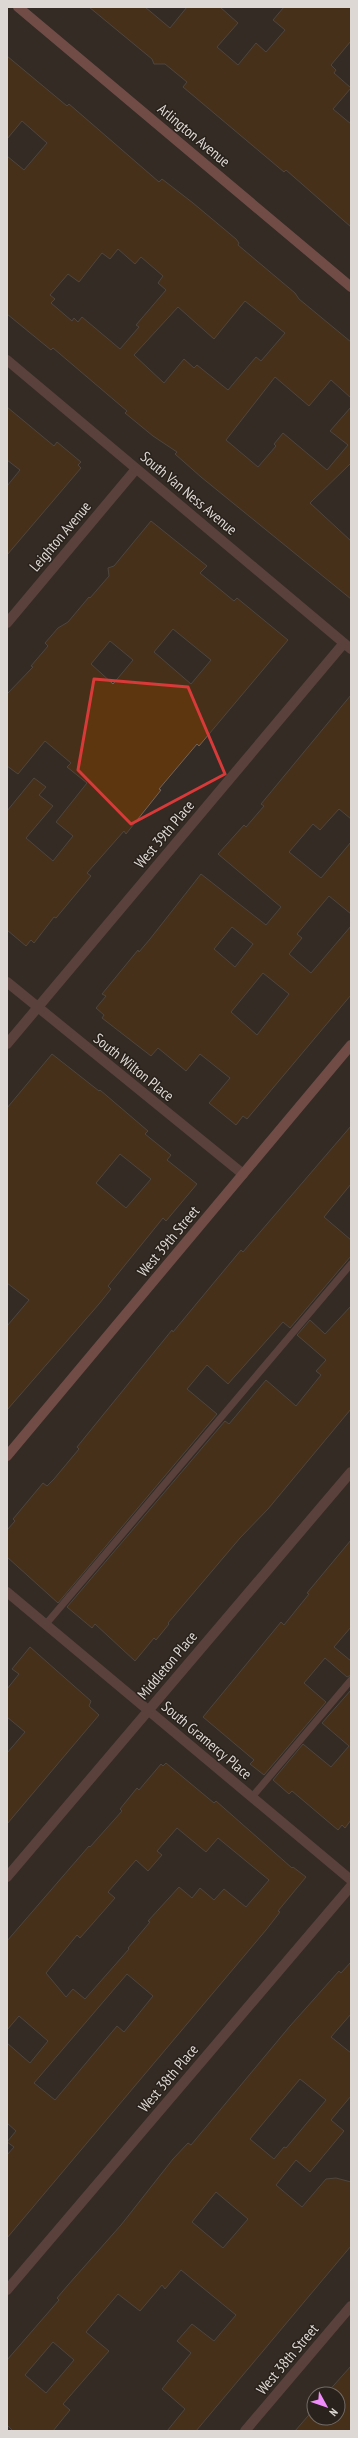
<svg xmlns="http://www.w3.org/2000/svg" width="358" height="2438" font-family="'PT Sans Narrow',sans-serif">
  <style>
    .building { fill: #5d350f; stroke: #6f655e; fill-rule: evenodd }
    .lines { fill: none; stroke-linecap: round; stroke-linejoin: round }
    .lane { stroke: #895b5a; stroke-width: 7 }
    .street { stroke: #895b5a; stroke-width: 10 }
    .secondary { stroke: #bc7372; stroke-width: 10 }
    .marked { fill: none; stroke: #d73a39; stroke-width: 3; stroke-linejoin: round }
    .labels { text-anchor: middle; dominant-baseline: central; stroke-width: 3; stroke-linejoin: round; paint-order: stroke }
    .street-label { font-size: 15px; fill: #ded8d4; stroke: #29211b }
  </style>
  <rect width="100%" height="100%" fill="#332b25"/>
  <path class="building" d="M89 7H145L170 28 187 7H220L238 23 217 47 238 65 256 43 266 52 285 30 273 20 284 7H351V41L331 65 336 70 334 73 351 88 333 109 351 124V227L286 170 284 172 183 87 187 82 165 64H154L152 59Z
    M7 56 67 106 69 104 159 182 162 179 193 203 236 239 239 243 238 245 295 293 299 299 351 342V398L331 380 309 406 275 377 226 440 258 467 276 446 274 444 283 433 327 470 348 445 330 431 351 407V463L310 503 351 541V599L201 477 175 454 177 452 153 436 125 413 127 411 53 348 51 350 7 314V156L24 170 47 143 22 121 7 139ZM118 249 135 264 141 257 163 276 158 283 166 290 136 325 139 327 120 349 82 317 78 322 74 318 72 321 51 303 55 299 50 295 68 274 79 282 102 253 110 259ZM245 301 285 333 261 361 256 357 228 390 197 365 194 368 184 359 164 383 134 355 178 307 214 339Z
    M7 407 54 446 57 442 81 462 78 465 81 468 7 555V486L20 470 7 460Z
    M151 521 207 566 200 573 234 601 237 598 288 640 199 746 197 744 159 789 161 790 126 834 124 831 87 873 91 876 56 918 54 917 34 943 31 940 26 946 7 930V811L34 778 46 787 39 795 53 806 26 838 53 861 73 836 56 822 87 783 67 767 71 763 45 741 18 774 7 766V694L33 667 31 666 48 646 45 643 58 628 68 622 89 597 90 598 109 576 108 568 114 566ZM173 629 211 660 191 684 154 652ZM110 641 133 660 113 684 91 664Z
    M351 695V819L339 809 320 830 313 824 289 852 321 878 351 842V914L329 896 297 934 302 938 289 954 311 973 351 926V995L247 1119 243 1116 236 1125 209 1103 230 1078 200 1054 186 1071 158 1048 151 1056 102 1018 104 1015 96 1008 106 996 102 994 138 950 139 952 150 939 201 874 266 925 281 907 218 854 244 825 246 827 264 806 261 804ZM232 927 253 944 235 967 214 949ZM263 973 289 994 257 1035 231 1012Z
    M52 1054 99 1091 100 1090 148 1131 145 1134 171 1155 167 1160 197 1184 166 1221 163 1218 108 1286 111 1289 99 1304 7 1410V1326L29 1300 7 1283V1108ZM120 1154 151 1179 126 1208 96 1183Z
    M351 1126V1184L324 1217 351 1240V1256L290 1328 283 1322 228 1384 207 1365 187 1389 217 1414 58 1603 7 1557V1530L15 1521 13 1519 43 1483 47 1486 54 1479 79 1449 77 1447 172 1330 173 1332 241 1250 243 1252Z
    M351 1306V1409L268 1509 240 1538 168 1623 169 1624 156 1640 154 1638 135 1661 95 1624 92 1628 67 1607 225 1421 229 1424 266 1380 296 1406 321 1375 316 1371 326 1360 297 1335 310 1320 325 1334Z
    M351 1540V1627L334 1647 351 1661V1675L347 1677 325 1658 304 1683 326 1702 264 1775 250 1764 254 1760 203 1717 281 1622 284 1625 309 1594 307 1593Z
    M30 1647 91 1701 89 1706 99 1715 7 1824V1753L25 1732 7 1717V1689L19 1674 12 1669Z
    M351 1690V1820L345 1828 342 1825 338 1830 292 1791 289 1794 273 1780 303 1744 331 1767 349 1746 322 1723Z
    M166 1763 214 1803 216 1801 292 1868 293 1867 306 1877 278 1911 280 1912 266 1930 7 2238V2155L14 2147 7 2142 16 2131 7 2123V2043L30 2063 48 2041 19 2016 7 2030V1941L89 1846 90 1847 122 1811 120 1809 137 1788 139 1790 161 1764 163 1766ZM177 1828 206 1852 218 1838 269 1880 246 1907 224 1889 214 1900 200 1888 192 1898 179 1887 148 1921 150 1922 128 1948 129 1949 85 1999 73 1989 66 1997 46 1973 77 1935 80 1938 115 1898 108 1892 136 1860 148 1871 162 1855 157 1851ZM127 1974 153 1996 124 2032 117 2026 55 2100 34 2083Z
    M351 1962V2014L331 2037 351 2053V2096L331 2120 344 2131 310 2172 296 2160 276 2185 302 2207 326 2179 336 2178 351 2182V2246L196 2431H167L185 2409 162 2389 191 2353 177 2341 192 2324 214 2341 236 2315 181 2270 165 2289 162 2285 140 2311 118 2294 86 2332 109 2351 63 2404 70 2410 53 2431H13L7 2425V2360L59 2300 57 2298 68 2285 121 2225 173 2159 188 2143 191 2145 290 2026 339 1971 341 1973ZM300 2079 326 2100 286 2148 284 2147 274 2159 250 2139ZM216 2192 248 2219 223 2248 192 2222ZM53 2342 74 2360 46 2393 25 2375Z
    M351 2366V2431H295L314 2409V2418H338V2394H326Z"/>
  <g class="lines">
    <path class="lane" d="M46 1624 351 1264
      M252 1797 351 1680"/>
    <path class="street" d="M7 360 351 649
      M7 623 136 469
      M7 982 243 1174
      M7 1044 344 643
      M7 1592 351 1880
      M7 1877 351 1472
      M7 2290 351 1886
      M245 2431 351 2306"/>
    <path class="secondary" d="M18 7 351 287
      M7 1456 351 1045"/>
  </g>
  <path d="M0 0H358V2438H0ZM94 679 188 687 225 774 131 824 78 770Z" fill="#332b25" fill-opacity=".55" fill-rule="evenodd"/>
  <path class="marked" d="M94 679 188 687 225 774 131 824 78 770Z"/>
  <g class="labels">
    <g class="street-label">
      <text transform="translate(194 135) rotate(40)">Arlington Avenue</text>
      <text transform="translate(189 493) rotate(40)">South Van Ness Avenue</text>
      <text transform="translate(60 536) rotate(-50)">Leighton Avenue</text>
      <text transform="translate(164 834) rotate(-50)">West 39th Place</text>
      <text transform="translate(134 1067) rotate(39)">South Wilton Place</text>
      <text transform="translate(168 1241) rotate(-50)">West 39th Street</text>
      <text transform="translate(167 1665) rotate(-50)">Middleton Place</text>
      <text transform="translate(207 1740) rotate(40)">South Gramercy Place</text>
      <text transform="translate(168 2078) rotate(-50)">West 38th Place</text>
      <text transform="translate(287 2359) rotate(-50)">West 38th Street</text>
    </g>
  </g>
  <rect width="358" height="2438" fill="none" stroke="#ded8d4" stroke-width="16"/>
  <g transform="translate(326 2406) rotate(130)"><circle r="19" fill="#29211b" stroke="#716a65"/>
  <path d="M0-3L7 15L0 10L-7 15Z" fill="#ee8cf9"/>
  <text y="-6" font-size="11" font-weight="bold" text-anchor="middle" fill="#ded8d4">N</text>
  </g>
</svg>
